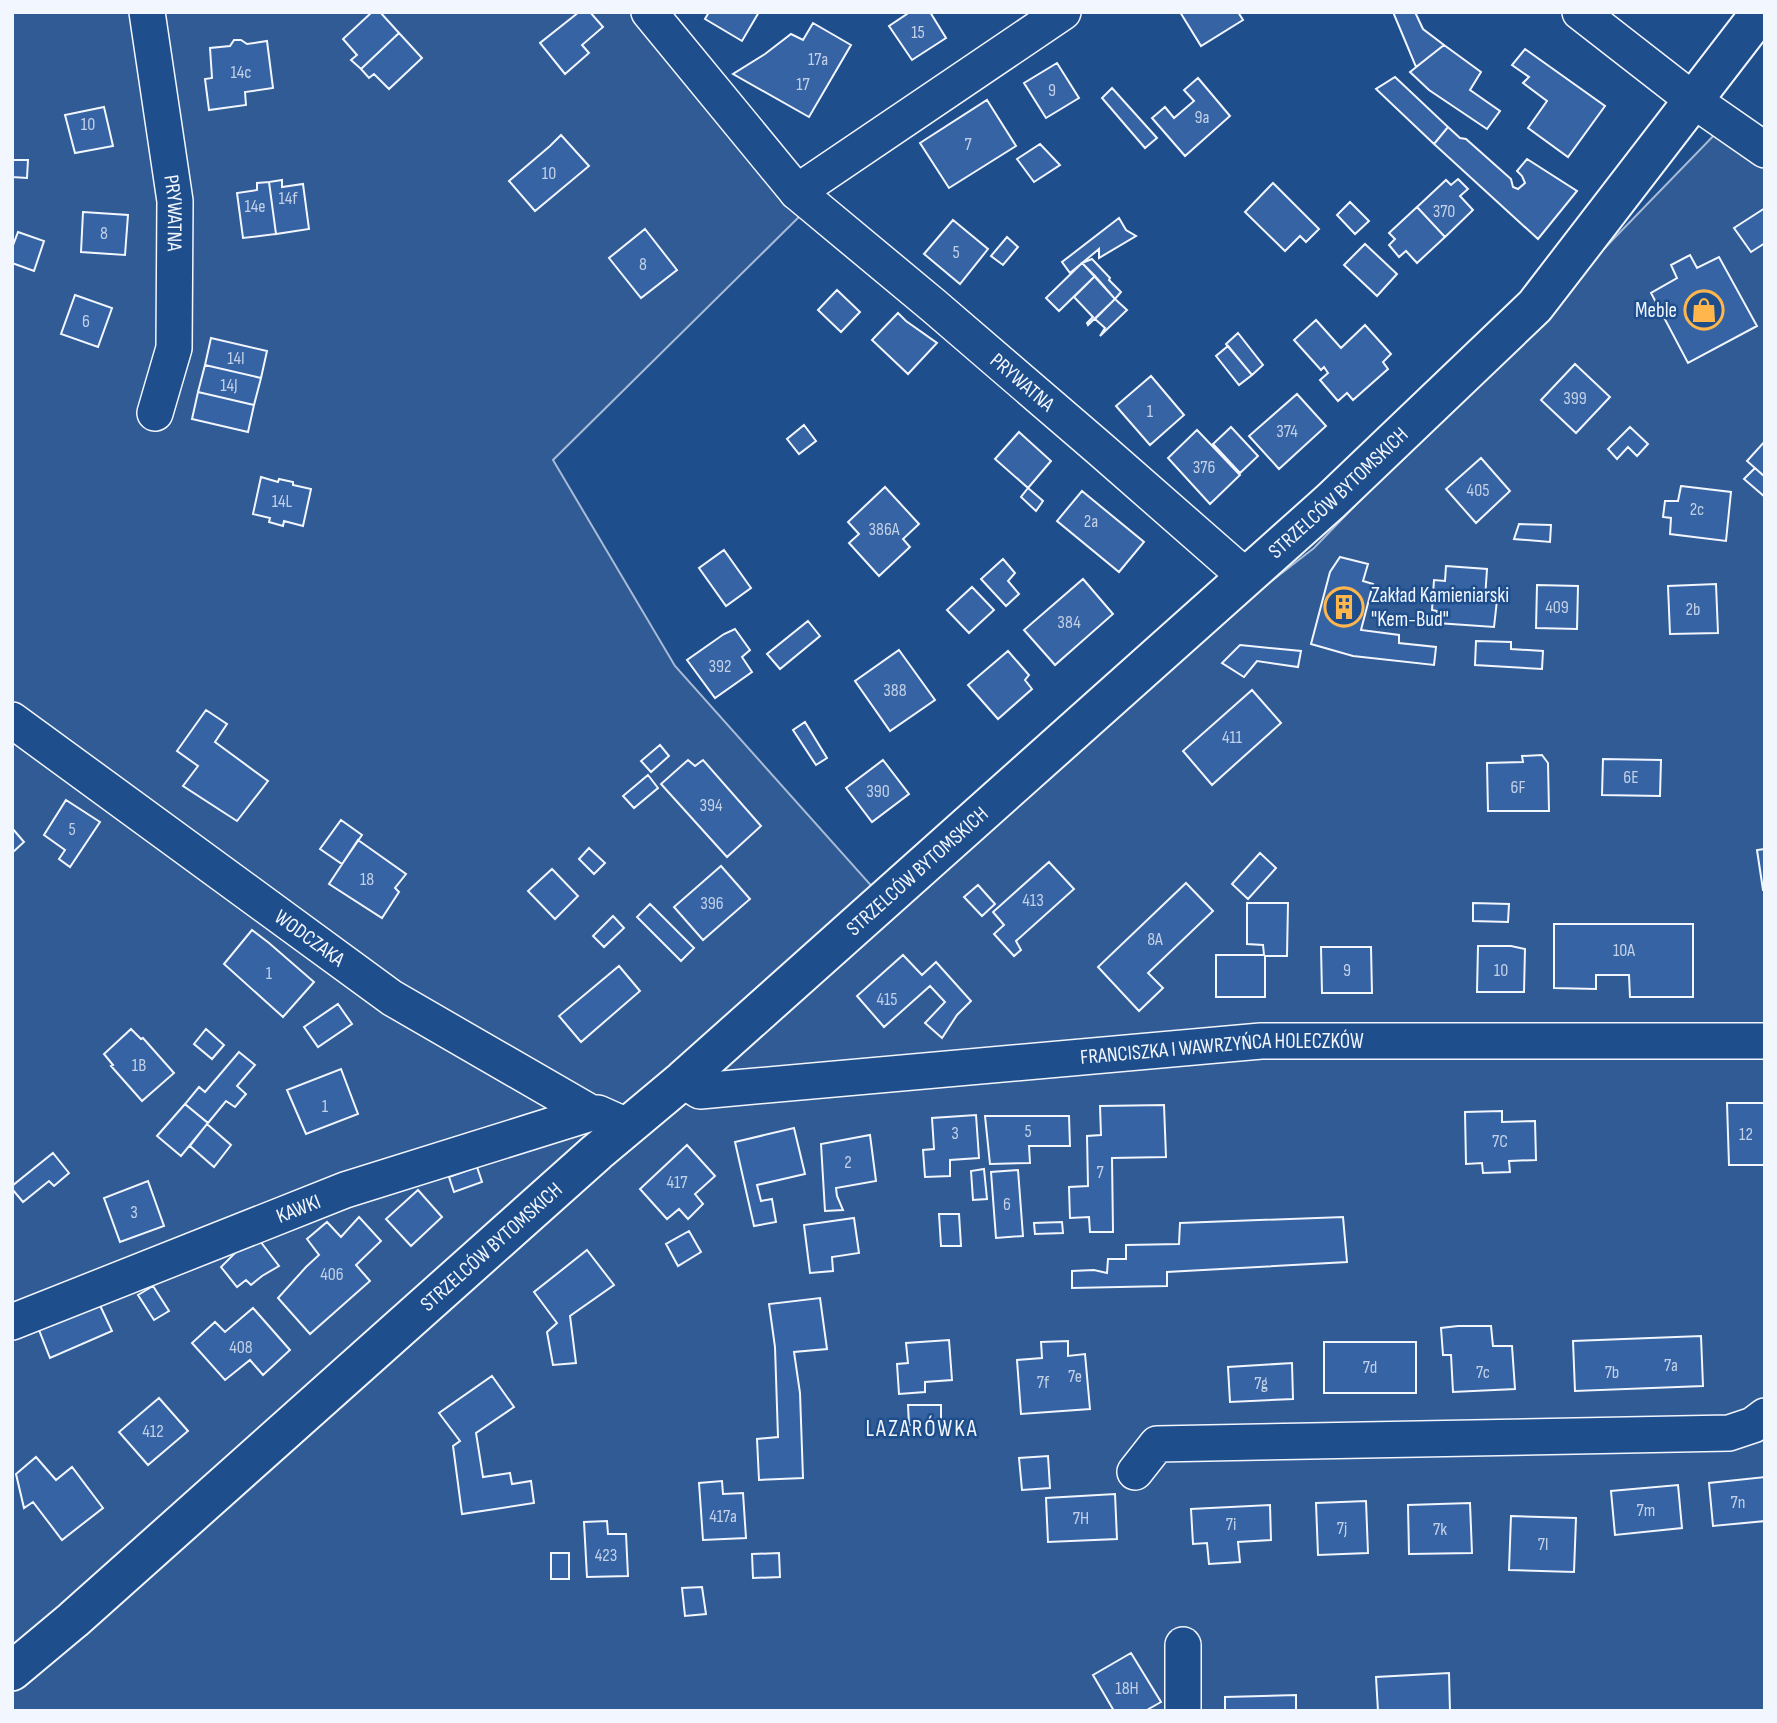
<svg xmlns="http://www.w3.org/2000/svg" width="1777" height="1723" font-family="'Sofia Sans Condensed',sans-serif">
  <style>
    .green { fill: #305b95; stroke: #a8bbd7; stroke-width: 2 }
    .building { fill: #3563a3; stroke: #f2f6ff; stroke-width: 2 }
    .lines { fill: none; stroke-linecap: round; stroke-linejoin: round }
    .minor-casing { stroke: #f2f6ff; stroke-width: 38 }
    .highway-casing { stroke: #f2f6ff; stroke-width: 42 }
    .minor { stroke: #1f4e8c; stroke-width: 35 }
    .highway { stroke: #1f4e8c; stroke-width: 38 }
    .labels { text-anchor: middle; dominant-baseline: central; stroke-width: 5; stroke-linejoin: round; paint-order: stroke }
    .number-label { font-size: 18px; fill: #c3d1e8 }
    .street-label { font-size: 21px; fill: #f2f6ff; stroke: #1f4e8c }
    .poi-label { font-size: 21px; fill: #f2f6ff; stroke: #1f4e8c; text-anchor: end }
    .neighbourhood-label { font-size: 23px; letter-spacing: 2px; fill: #f2f6ff; stroke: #1f4e8c }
  </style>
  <rect width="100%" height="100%" fill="#1f4e8c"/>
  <path class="green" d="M12 12H643L805 211 553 460 675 666 875 890 1314 548 1721 128 1765 155V1711H12Z"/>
  <path class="building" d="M372 12H380L399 33 361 69 351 60 357 55 343 39Z
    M579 12H590L603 27 582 45 589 53 565 74 540 43Z
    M709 12H759L742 41 705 19Z
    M910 12H930L946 38 912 60 889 26Z
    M1180 12H1238L1243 20 1201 46Z
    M1393 12H1415L1423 29 1444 45 1416 67Z
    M813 23 851 45 809 117 733 74 765 54 791 34 803 40Z
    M399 33 422 58 389 89 374 74 369 78 361 69Z
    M234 40H241L247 44 267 41 273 88 245 92 246 105 209 110 205 79 212 78 210 48 230 46Z
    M1444 45 1481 72 1470 90 1500 111 1487 129 1429 90 1410 72Z
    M1525 49 1605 106 1568 157 1528 128 1547 101 1523 83 1529 77 1512 65Z
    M1057 63 1079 98 1046 118 1024 83Z
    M1395 77 1448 127 1434 144 1376 89Z
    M1198 78 1230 116 1185 156 1152 118 1165 107 1174 118 1194 101 1184 90Z
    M1112 88 1157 138 1145 148 1102 98Z
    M987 100 1016 146 949 188 920 143Z
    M104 107 113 146 75 153 65 115Z
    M1448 127 1460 138 1466 139 1511 179 1513 187 1518 189 1525 183 1522 176 1517 171 1527 159 1577 191 1538 239 1434 144Z
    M561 135 589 166 535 211 509 181 550 146Z
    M1040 144 1060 165 1034 182 1017 159Z
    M12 160H28L27 178 12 177Z
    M1458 179 1468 189 1460 196 1473 210 1445 237 1417 207 1446 180 1451 185Z
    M282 180V187L303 184 309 229 276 234 269 182Z
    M269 182 276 234 243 238 237 193 257 190V183Z
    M1273 183 1319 229 1306 242 1300 236 1285 251 1245 212Z
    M1350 202 1369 221 1355 234 1337 215Z
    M1417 207 1445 237 1417 263 1406 251 1399 257 1389 245 1395 239 1389 233Z
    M1765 208V243L1751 252 1734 228Z
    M83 212 128 215 125 255 81 252Z
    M1119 218 1126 230 1136 236 1099 258V249L1070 273 1062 262Z
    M953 220 988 249 960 284 924 254Z
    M645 229 677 270 641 298 609 258Z
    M18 232 44 241 34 271 12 263V248Z
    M1007 237 1018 247 1003 265 991 256Z
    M1365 244 1397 274 1377 296 1344 265Z
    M1690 255 1697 268 1719 257 1757 326 1688 363 1651 293 1677 278 1671 265Z
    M1092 259 1110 278 1109 280 1121 292 1115 299 1082 263Z
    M1082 263 1095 276 1059 311 1046 298Z
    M1095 276 1115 299 1088 325 1087 323 1093 317 1074 297Z
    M837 290 860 312 841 332 818 310Z
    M75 295 112 308 98 347 61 334Z
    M1115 299 1127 310 1100 336 1105 328 1095 319Z
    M898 313 906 321 937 343 908 374 872 340Z
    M1316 320 1341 348 1365 325 1391 354 1383 362 1388 369 1353 400 1347 393 1338 401 1320 380 1328 373 1324 367 1321 370 1294 340Z
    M1238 333 1263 365 1252 375 1226 344Z
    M211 338 267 351 261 378 205 365Z
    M1228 346 1252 375 1239 385 1216 356Z
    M1575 364 1610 397 1576 433 1541 400Z
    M205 365 261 378 254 405 198 392Z
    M1151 376 1184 415 1150 445 1116 406Z
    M198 392 254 405 248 432 192 419Z
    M1297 394 1326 426 1279 469 1249 436Z
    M804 425 816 441 799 454 787 439Z
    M1231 427 1258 456 1240 473 1213 444Z
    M1630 427 1648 444 1637 456 1628 447 1617 459 1608 449Z
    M1197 430 1240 475 1210 504 1168 458Z
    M1019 432 1051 461 1028 488 1043 501 1036 511 1021 497 1028 488 995 459Z
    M1765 441V477L1747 461Z
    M1481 458 1510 491 1476 523 1446 489Z
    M1755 468 1765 477V497L1744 479Z
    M261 477 278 482 279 479 293 482V485L311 489 303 526 284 521 283 526 269 522 270 518 253 514Z
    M1681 486 1731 492 1726 541 1670 534 1671 518 1663 517 1665 501H1678Z
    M885 487 919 524 903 539 910 547 879 576 849 543 859 534 848 522Z
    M1082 491 1144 542 1119 572 1057 521Z
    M1519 524 1551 525 1550 542 1514 539Z
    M724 550 751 588 726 606 699 568Z
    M1340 557 1368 564 1363 581 1373 584 1361 630 1399 635V643L1436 647 1434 665 1353 656 1311 644 1330 572Z
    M1003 559 1015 573 1008 581 1019 594 1006 606 981 579Z
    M1446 566 1487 569 1485 599 1497 600 1494 627 1437 623V611L1432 610 1434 580 1445 581Z
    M1083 579 1113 614 1055 665 1024 630Z
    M1716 584 1718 633 1670 634 1668 586Z
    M1537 585 1578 586 1577 629 1536 628Z
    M972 587 994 610 969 633 947 610Z
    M808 621 820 636 780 669 767 654Z
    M735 629 750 650 742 657 752 672 715 698 687 660 724 634Z
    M1476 641 1511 642V649L1543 651 1542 669 1475 665Z
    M1240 645 1301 651 1298 667 1257 661 1244 677 1222 663Z
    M899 650 935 700 890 731 855 681Z
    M1008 651 1029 675 1025 680 1032 689 998 719 968 685Z
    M1252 690 1281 723 1212 785 1183 751Z
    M206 710 227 724 215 742 268 781 237 821 183 786 198 766 177 751Z
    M805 722 827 758 816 765 793 730Z
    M660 745 669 756 651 772 641 761Z
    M1542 755 1548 763 1549 811H1488L1487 763 1523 762 1522 756Z
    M1603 759 1661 760 1660 796 1602 795Z
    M688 760 695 766 703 760 761 826 727 857 661 784Z
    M883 760 909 794 872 822 846 788Z
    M648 775 658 788 634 808 623 796Z
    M66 800 100 822 70 867 59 859 65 850 44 835Z
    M341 820 362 835 342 864 320 849Z
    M12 828 24 842 12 853Z
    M358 840 406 874 395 888 399 892 382 918 329 884Z
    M589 848 605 863 594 874 579 859Z
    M1765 849V890H1763L1757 850Z
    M1260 853 1276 868 1248 899 1232 884Z
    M1049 862 1074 889 1016 941 1021 950 1014 956 994 934 1004 925 993 912Z
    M721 866 750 899 703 940 674 907Z
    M552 869 578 896 555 919 528 891Z
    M1186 883 1213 911 1148 973 1163 988 1139 1011 1098 967Z
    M978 885 995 904 982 916 964 897Z
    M1247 903H1288L1287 956H1265V997H1216V955H1264L1263 945 1247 944Z
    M1473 903 1509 904 1508 922 1473 921Z
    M650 904 694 948 681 961 637 917Z
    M613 916 624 928 604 947 593 936Z
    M1554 924H1693V997H1630L1629 975H1596V989L1554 988Z
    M252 930 269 943 314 982 283 1017 224 964Z
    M1478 946H1511L1525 949 1524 992H1477Z
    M1321 947H1371L1372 993H1322Z
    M903 955 922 975 936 962 971 1001 957 1015 942 1038 925 1023 945 1002 930 986 884 1027 857 996Z
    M619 966 640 991 581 1042 559 1016Z
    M338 1004 352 1024 318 1047 304 1027Z
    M131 1029 141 1039 143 1038 174 1073 142 1101 111 1066 113 1065 104 1054Z
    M206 1029 224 1045 212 1059 194 1044Z
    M239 1052 255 1065 237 1086 246 1094 235 1107 226 1101 208 1123 185 1104 199 1087 205 1092Z
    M341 1069 358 1114 306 1134 287 1090Z
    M1727 1103H1765V1165H1729Z
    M185 1104 208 1123 181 1156 157 1136Z
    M1164 1105 1166 1157 1112 1158 1113 1232H1090L1089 1217 1070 1218 1069 1187 1088 1186 1087 1136 1101 1135 1100 1106Z
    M1502 1111V1122L1535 1121 1536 1160 1509 1161 1510 1172 1483 1173 1482 1163 1466 1164 1465 1112Z
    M976 1115 979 1158 950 1160V1176L925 1177 923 1150 934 1149 932 1118Z
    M985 1116H1069L1070 1146H1029L1030 1163 990 1164Z
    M207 1124 231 1145 214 1167 190 1146Z
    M794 1128 805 1174 757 1185 761 1201 772 1199 776 1222 754 1226 735 1142Z
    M870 1135 876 1181 836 1188 837 1196 843 1210 825 1211 821 1144Z
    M687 1145 715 1176 695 1194 703 1204 688 1219 679 1209 667 1219 640 1189Z
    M53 1153 69 1173 54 1186 49 1181 23 1202 12 1189V1186Z
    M477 1167 482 1182 454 1192 449 1177Z
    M984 1169 987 1199 973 1200 971 1171Z
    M1018 1170 1023 1236 996 1238 991 1172Z
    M148 1181 164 1226 120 1242 104 1198Z
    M418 1190 442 1217 411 1246 386 1219Z
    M939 1214H959L961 1246H941Z
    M359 1217 381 1241 356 1265 370 1281 310 1334 278 1298 306 1267 319 1255 307 1239 327 1222 341 1237Z
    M1343 1217 1347 1262 1167 1272V1286L1072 1288V1271L1094 1270 1107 1273 1108 1259H1126V1245L1179 1244 1180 1223Z
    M854 1218 859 1253 832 1257 833 1271 810 1273 804 1225Z
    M1062 1222 1063 1233 1035 1234 1034 1223Z
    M689 1231 701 1252 678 1266 666 1244Z
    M260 1241 279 1266 262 1276 251 1285 246 1280 237 1287 221 1267 240 1248Z
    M587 1250 614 1285 570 1316 576 1363 553 1365 547 1332 557 1323 534 1292Z
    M153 1286 169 1311 154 1320 138 1295Z
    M820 1298 827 1349 794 1352 800 1393 803 1478 759 1480 757 1439 778 1437 775 1347 769 1304Z
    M97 1299 112 1331 50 1358 39 1330 72 1317 69 1311Z
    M253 1308 290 1350 263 1375 250 1360 225 1380 192 1343 215 1322 225 1332Z
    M1458 1326H1491L1493 1346H1512L1515 1389 1453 1392 1451 1355H1443L1441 1328Z
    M1701 1336 1703 1386 1575 1391 1573 1341Z
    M949 1340 952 1380 925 1382V1392L899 1394 897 1364 908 1363 906 1343Z
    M1068 1341V1356L1085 1354 1090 1409 1021 1414 1017 1360 1042 1358 1041 1342Z
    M1324 1342H1416V1393H1324Z
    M1292 1363 1293 1399 1230 1402 1228 1367Z
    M492 1376 514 1407 476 1433 483 1477 510 1473 512 1484 531 1481 534 1503 462 1514 453 1446 460 1441 439 1413Z
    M159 1398 188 1431 148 1465 119 1432Z
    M908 1405H941V1424L909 1425Z
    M1048 1456 1050 1488 1022 1490 1019 1458Z
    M36 1457 56 1480 72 1467 103 1508 62 1540 33 1502 24 1508 16 1474Z
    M1765 1477V1521L1713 1526 1709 1483Z
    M722 1481 723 1494 743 1493 746 1538 703 1540 699 1483Z
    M1678 1485 1682 1528 1615 1535 1611 1491Z
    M1115 1494 1117 1539 1048 1542 1046 1498Z
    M1366 1501 1368 1553 1318 1555 1316 1503Z
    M1470 1503 1472 1553 1409 1554 1408 1505Z
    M1270 1505 1271 1540 1238 1542 1240 1562 1209 1564 1207 1543 1193 1544 1191 1509Z
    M1511 1516 1576 1518 1574 1572 1509 1570Z
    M607 1521 608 1534H626L628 1576 587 1577 584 1522Z
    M551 1553H569V1579H551Z
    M779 1553 780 1577 753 1578 752 1554Z
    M702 1587 706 1614 685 1616 682 1588Z
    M1131 1653 1161 1702 1145 1711H1114L1093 1675Z
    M1449 1673 1450 1711H1378L1376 1677Z
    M1296 1695V1711H1225V1697Z"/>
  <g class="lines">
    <g class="minor-casing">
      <g id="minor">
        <path id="s1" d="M147 12 175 201 174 348 155 413"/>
        <path id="s2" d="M649 12 797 192 934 306 1099 448 1245 576"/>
        <path d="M1580 12 1693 100 1765 150"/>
        <path d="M797 192 1063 12"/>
        <path id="s3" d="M12 720 392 998 591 1113H598L627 1126"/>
        <path id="s4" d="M683 1080 700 1091 1261 1041H1765"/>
        <path id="s5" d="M12 1322 345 1190 591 1113"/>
        <path d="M1135 1472 1157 1444 1729 1433 1753 1425 1765 1416"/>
        <path d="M1183 1645V1711"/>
      </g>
    </g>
    <g class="highway-casing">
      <g id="highway">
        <path id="s6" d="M12 1671 73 1620 597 1152 683 1080 1331 501 1535 306 1761 12"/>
      </g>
    </g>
    <use href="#minor" class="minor"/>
    <use href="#highway" class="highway"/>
  </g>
  <defs>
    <g id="shop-ring" transform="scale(2.0125)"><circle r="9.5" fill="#1f4e8c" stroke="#ffb74d" stroke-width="1.5"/><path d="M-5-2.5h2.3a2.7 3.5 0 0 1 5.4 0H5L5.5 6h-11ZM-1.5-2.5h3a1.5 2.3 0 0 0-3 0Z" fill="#ffb74d"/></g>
    <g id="building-ring" transform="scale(2.0125)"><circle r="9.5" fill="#1f4e8c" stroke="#ffb74d" stroke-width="1.5"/><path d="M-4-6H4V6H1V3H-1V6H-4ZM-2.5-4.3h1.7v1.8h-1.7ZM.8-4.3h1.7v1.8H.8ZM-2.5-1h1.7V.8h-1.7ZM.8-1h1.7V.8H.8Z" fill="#ffb74d"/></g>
  </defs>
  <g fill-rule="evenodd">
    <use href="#shop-ring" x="1704" y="310"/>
    <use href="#building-ring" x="1344" y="607"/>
  </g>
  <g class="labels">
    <g class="number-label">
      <text x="918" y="32">15</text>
      <text x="818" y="59">17a</text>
      <text x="241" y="72">14c</text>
      <text x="803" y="84">17</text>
      <text x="1052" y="90">9</text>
      <text x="1202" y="117">9a</text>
      <text x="88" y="124">10</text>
      <text x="968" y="144">7</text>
      <text x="549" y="173">10</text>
      <text x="288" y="198">14f</text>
      <text x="255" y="206">14e</text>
      <text x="1444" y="211">370</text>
      <text x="104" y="233">8</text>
      <text x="956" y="252">5</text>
      <text x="643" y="264">8</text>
      <text x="86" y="321">6</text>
      <text x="236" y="358">14I</text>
      <text x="229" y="385">14J</text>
      <text x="1575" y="398">399</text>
      <text x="1150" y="411">1</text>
      <text x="1287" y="431">374</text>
      <text x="1204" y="467">376</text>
      <text x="1478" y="490">405</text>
      <text x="282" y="501">14L</text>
      <text x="1697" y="509">2c</text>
      <text x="1091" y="521">2a</text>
      <text x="884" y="529">386A</text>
      <text x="1557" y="607">409</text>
      <text x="1693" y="609">2b</text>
      <text x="1069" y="622">384</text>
      <text x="720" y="666">392</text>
      <text x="895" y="690">388</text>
      <text x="1232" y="737">411</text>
      <text x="1631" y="777">6E</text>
      <text x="1518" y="787">6F</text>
      <text x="878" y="791">390</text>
      <text x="711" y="805">394</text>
      <text x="72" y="829">5</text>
      <text x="367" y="879">18</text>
      <text x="1033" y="900">413</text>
      <text x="712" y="903">396</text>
      <text x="1155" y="939">8A</text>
      <text x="1624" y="950">10A</text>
      <text x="1347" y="970">9</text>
      <text x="1501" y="970">10</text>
      <text x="269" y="973">1</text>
      <text x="887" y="999">415</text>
      <text x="139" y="1065">1B</text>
      <text x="325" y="1106">1</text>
      <text x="1028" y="1131">5</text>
      <text x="955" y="1133">3</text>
      <text x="1746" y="1134">12</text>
      <text x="1500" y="1141">7C</text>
      <text x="848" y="1162">2</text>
      <text x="1100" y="1172">7</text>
      <text x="677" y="1182">417</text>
      <text x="1007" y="1204">6</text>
      <text x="134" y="1212">3</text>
      <text x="332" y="1274">406</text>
      <text x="241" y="1347">408</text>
      <text x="1671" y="1365">7a</text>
      <text x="1370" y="1367">7d</text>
      <text x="1483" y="1372">7c</text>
      <text x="1612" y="1372">7b</text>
      <text x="1075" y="1376">7e</text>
      <text x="1043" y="1382">7f</text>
      <text x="1261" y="1383">7g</text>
      <text x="153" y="1431">412</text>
      <text x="1738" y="1502">7n</text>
      <text x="1646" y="1510">7m</text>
      <text x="723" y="1516">417a</text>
      <text x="1081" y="1518">7H</text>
      <text x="1231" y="1524">7i</text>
      <text x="1342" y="1528">7j</text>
      <text x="1440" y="1529">7k</text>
      <text x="1543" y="1544">7l</text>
      <text x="606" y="1555">423</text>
      <text x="1127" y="1688">18H</text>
    </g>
    <g class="street-label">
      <text stroke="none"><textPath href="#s1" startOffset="203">PRYWATNA</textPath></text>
      <text stroke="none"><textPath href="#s2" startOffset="528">PRYWATNA</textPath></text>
      <text stroke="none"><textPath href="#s6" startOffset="1774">STRZELCÓW BYTOMSKICH</textPath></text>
      <text stroke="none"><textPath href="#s6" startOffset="1208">STRZELCÓW BYTOMSKICH</textPath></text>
      <text stroke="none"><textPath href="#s3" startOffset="369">WODCZAKA</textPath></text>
      <text stroke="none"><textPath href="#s4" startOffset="544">FRANCISZKA I WAWRZYŃCA HOLECZKÓW</textPath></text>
      <text stroke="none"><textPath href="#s5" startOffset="308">KAWKI</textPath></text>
      <text stroke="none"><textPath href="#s6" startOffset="640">STRZELCÓW BYTOMSKICH</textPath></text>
    </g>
    <g class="poi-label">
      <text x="1677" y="310">Meble</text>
      <text x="1371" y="595" text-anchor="start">Zakład Kamieniarski<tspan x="1371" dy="24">"Kem-Bud"</tspan></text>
    </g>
    <g class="neighbourhood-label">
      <text x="922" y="1429">LAZARÓWKA</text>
    </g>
  </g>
  <rect width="1777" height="1723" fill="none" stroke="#f2f6ff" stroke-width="28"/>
</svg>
